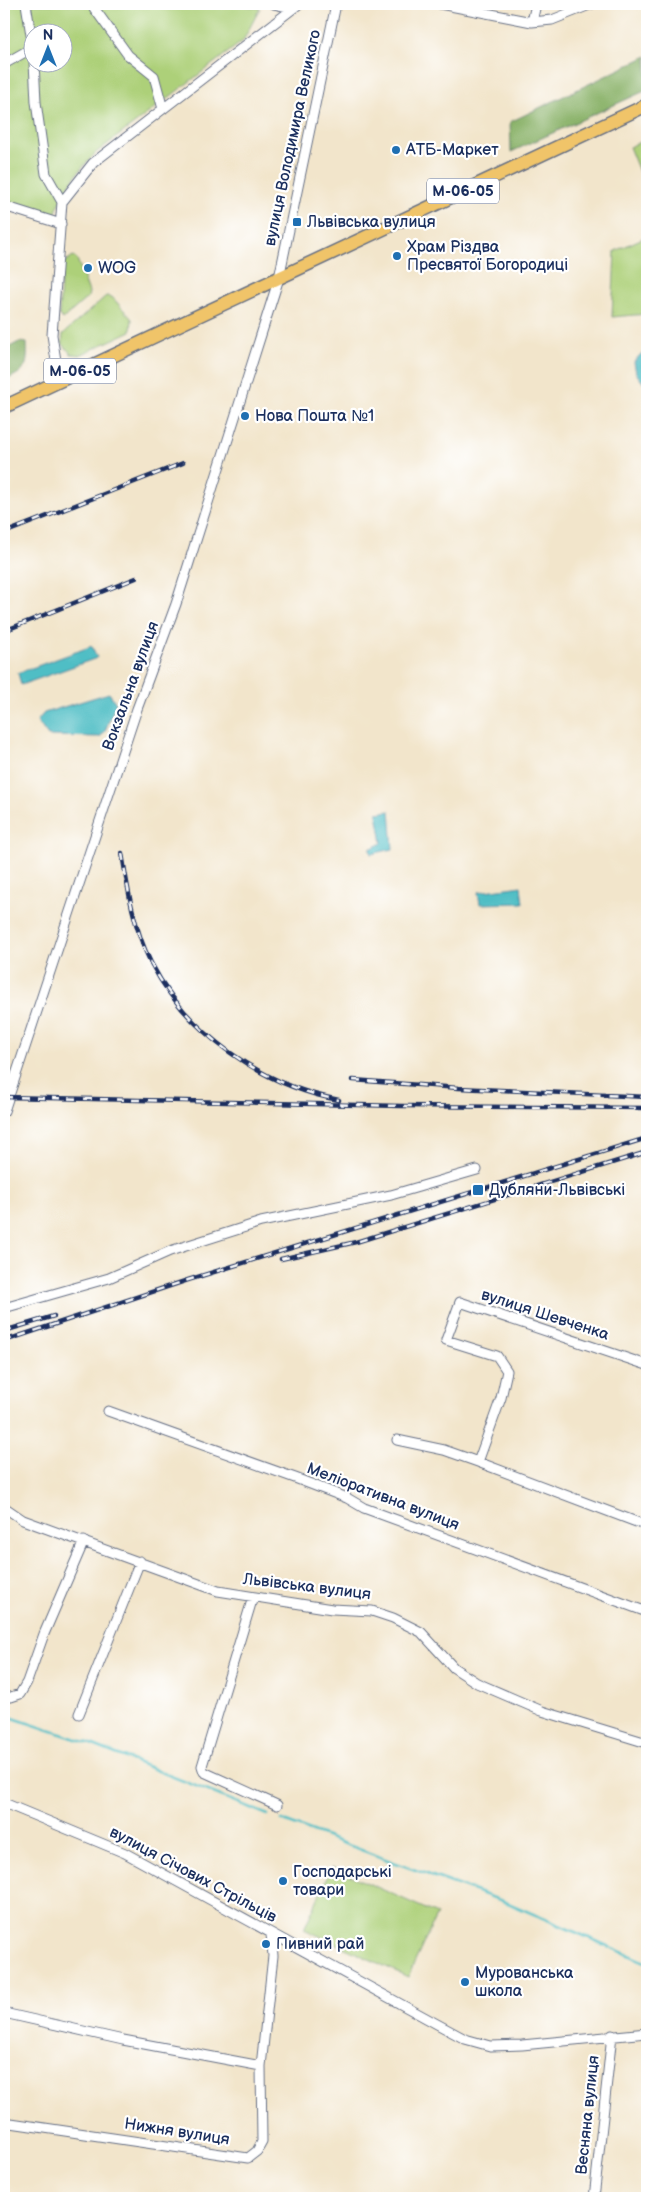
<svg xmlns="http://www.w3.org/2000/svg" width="651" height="2202" font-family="'Balsamiq Sans',sans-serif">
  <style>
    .green { fill: #add079; stroke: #64806c; fill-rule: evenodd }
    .forest { fill: #8ab269; stroke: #527064 }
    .water { fill: #50bec5; stroke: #367692 }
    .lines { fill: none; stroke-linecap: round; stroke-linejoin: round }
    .stream { stroke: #50bec5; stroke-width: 2.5 }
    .minor-casing { stroke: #666f84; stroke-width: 11 }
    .highway-casing { stroke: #666f84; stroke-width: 15 }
    .minor { stroke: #fff; stroke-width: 9 }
    .highway { stroke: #f0c469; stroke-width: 12 }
    .rail-casing { stroke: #1b2f5e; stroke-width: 4.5 }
    .rail { stroke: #fff; stroke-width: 2.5; stroke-dasharray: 8; stroke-linecap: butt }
    .poi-dot { fill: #1f6fb2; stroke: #fff; stroke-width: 2 }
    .labels { text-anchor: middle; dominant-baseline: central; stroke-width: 4.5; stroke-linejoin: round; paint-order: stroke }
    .shield { fill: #fff; stroke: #5f6d8e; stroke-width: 1 }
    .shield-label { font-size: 15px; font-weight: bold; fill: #1b2f5e }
    .street-label { font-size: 16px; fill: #1b2f5e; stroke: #fff }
    .poi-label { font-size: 16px; fill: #1b2f5e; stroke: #fff; text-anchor: start }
  </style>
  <rect width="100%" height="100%" fill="#fff"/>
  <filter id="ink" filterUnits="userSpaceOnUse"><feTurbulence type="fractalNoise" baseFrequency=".02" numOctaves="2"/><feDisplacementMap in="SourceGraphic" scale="10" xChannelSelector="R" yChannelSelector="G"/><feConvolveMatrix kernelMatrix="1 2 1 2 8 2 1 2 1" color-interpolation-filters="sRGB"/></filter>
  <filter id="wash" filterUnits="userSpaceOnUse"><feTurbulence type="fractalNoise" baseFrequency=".0096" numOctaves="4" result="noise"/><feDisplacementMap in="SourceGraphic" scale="20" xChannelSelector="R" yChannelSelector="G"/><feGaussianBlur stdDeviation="1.12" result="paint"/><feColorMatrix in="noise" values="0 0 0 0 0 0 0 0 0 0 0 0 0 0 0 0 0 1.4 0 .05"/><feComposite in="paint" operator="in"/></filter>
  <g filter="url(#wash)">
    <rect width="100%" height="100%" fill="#f2e5cb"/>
    <path class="green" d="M4 4H236L260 8 243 41 97 152C78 170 65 188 55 214L4 203ZM32 32H62V62H32Z
      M647 139V191L629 147Z
      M647 236V314L612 317 615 251Z
      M73 256 77 259 89 292 88 297 63 319 59 315 62 264Z
      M106 296 112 297 132 319 131 331 80 355 71 354 62 343 63 334Z
      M332 1867 437 1914 408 1977 304 1929Z"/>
    <path class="forest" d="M647 56V90L511 152 510 122Z
      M19 342 27 343C28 368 27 370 4 381V350Z"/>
    <path class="water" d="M647 351V388L636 373 634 362 641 354Z
      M92 646 97 658 21 685 18 673Z
      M109 693 116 703 105 731 100 737 48 736 37 721 44 713Z
      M390 811 393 849 371 854 370 849 382 843 377 813Z
      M521 886 523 903 480 904 478 892Z"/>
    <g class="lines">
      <path class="stream" d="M4 1715 91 1744 268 1815
        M281 1820 396 1863 508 1903 647 1963"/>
    </g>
  </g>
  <g filter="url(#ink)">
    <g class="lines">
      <g class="minor-casing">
        <path id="minor" d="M26 4 32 41
          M274 4 293 8
          M440 4 532 22 552 20 592 4
          M94 8 128 55 154 76 163 109
          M532 22 536 4
          M34 62 36 102 46 174 62 202
          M4 64 32 48
          M4 206 61 224
          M59 380 52 335 62 202 93 163 299 4
          M4 1111 137 709 176 604 279 278 336 4
          M4 1308 109 1278 170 1251 261 1222 391 1195 477 1170
          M108 1411 295 1478 347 1498 364 1508 647 1612
          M397 1440 444 1450 478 1462 647 1526
          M478 1462 501 1398 507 1371 497 1356 446 1340 460 1302 647 1365
          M4 1507 23 1520 218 1591 332 1609 372 1611 393 1618 421 1632 454 1668 477 1683 542 1711 647 1743
          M253 1597 202 1766 204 1772 277 1805
          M11 1697 20 1694 27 1682 44 1634 84 1541
          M79 1714 140 1561
          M4 1803 125 1853 437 2024 465 2039 490 2046 522 2045 647 2033
          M4 2013 123 2040 261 2066 273 1956 271 1934
          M4 2122 248 2158 257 2151 262 2142 261 2066
          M594 2198 612 2035"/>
      </g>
      <g class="highway-casing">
        <path id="highway" d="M4 407 647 105"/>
      </g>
      <use href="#minor" class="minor"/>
      <use href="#highway" class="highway"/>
      <g class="rail-casing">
        <path id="rail" d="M4 533 183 463
          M4 631 136 578
          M122 853C128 891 134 929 151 963 187 1033 263 1086 339 1100
          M353 1080 459 1088 647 1097
          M4 1097 402 1106 647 1108
          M281 1259 356 1242 647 1152
          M4 1331 54 1316
          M4 1341 188 1280 647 1138"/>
      </g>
      <use href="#rail" class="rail"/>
    </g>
  </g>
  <g class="poi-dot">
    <circle cx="396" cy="150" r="5"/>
    <rect x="292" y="217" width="10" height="10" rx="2.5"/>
    <circle cx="397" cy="256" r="5"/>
    <circle cx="88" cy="268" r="5"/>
    <circle cx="245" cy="416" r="5"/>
    <rect x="472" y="1184" width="12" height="12" rx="2.5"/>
    <circle cx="283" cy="1881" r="5"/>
    <circle cx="266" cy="1944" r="5"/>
    <circle cx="465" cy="1982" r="5"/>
  </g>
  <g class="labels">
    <g class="shield">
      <rect x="427" y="178.5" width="72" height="25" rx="4"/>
      <rect x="44" y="358.5" width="72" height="25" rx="4"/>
    </g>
    <g class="shield-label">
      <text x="463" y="191">М-06-05</text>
      <text x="80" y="371">М-06-05</text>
    </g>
    <g class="street-label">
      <text transform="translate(293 138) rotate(-78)">вулиця Володимира Великого</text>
      <text transform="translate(131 686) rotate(-70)">Вокзальна вулиця</text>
      <text transform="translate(545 1315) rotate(18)">вулиця Шевченка</text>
      <text transform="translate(383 1497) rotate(21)">Меліоративна вулиця</text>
      <text transform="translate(307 1587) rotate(7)">Львівська вулиця</text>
      <text transform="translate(193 1875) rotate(28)">вулиця Січових Стрільців</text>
      <text transform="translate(588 2115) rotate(-84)">Весняна вулиця</text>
      <text transform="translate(177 2132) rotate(9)">Нижня вулиця</text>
    </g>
    <g class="poi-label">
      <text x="406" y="150">АТБ-Маркет</text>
      <text x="307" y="222">Львівська вулиця</text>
      <text x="407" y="247">Храм Різдва<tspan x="407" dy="18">Пресвятої Богородиці</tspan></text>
      <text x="98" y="268">WOG</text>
      <text x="255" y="416">Нова Пошта №1</text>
      <text x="489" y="1190">Дубляни-Львівські</text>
      <text x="293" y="1872">Господарські<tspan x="293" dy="18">товари</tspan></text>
      <text x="276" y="1944">Пивний рай</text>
      <text x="475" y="1973">Мурованська<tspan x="475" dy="18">школа</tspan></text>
    </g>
  </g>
  <rect width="651" height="2202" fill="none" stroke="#fff" stroke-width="20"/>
  <g transform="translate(48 48)"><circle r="24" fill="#ffffff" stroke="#a4acbf"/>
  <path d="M0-4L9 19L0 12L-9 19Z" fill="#1f6fb2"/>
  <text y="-8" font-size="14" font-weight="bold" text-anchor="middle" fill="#1b2f5e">N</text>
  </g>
</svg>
